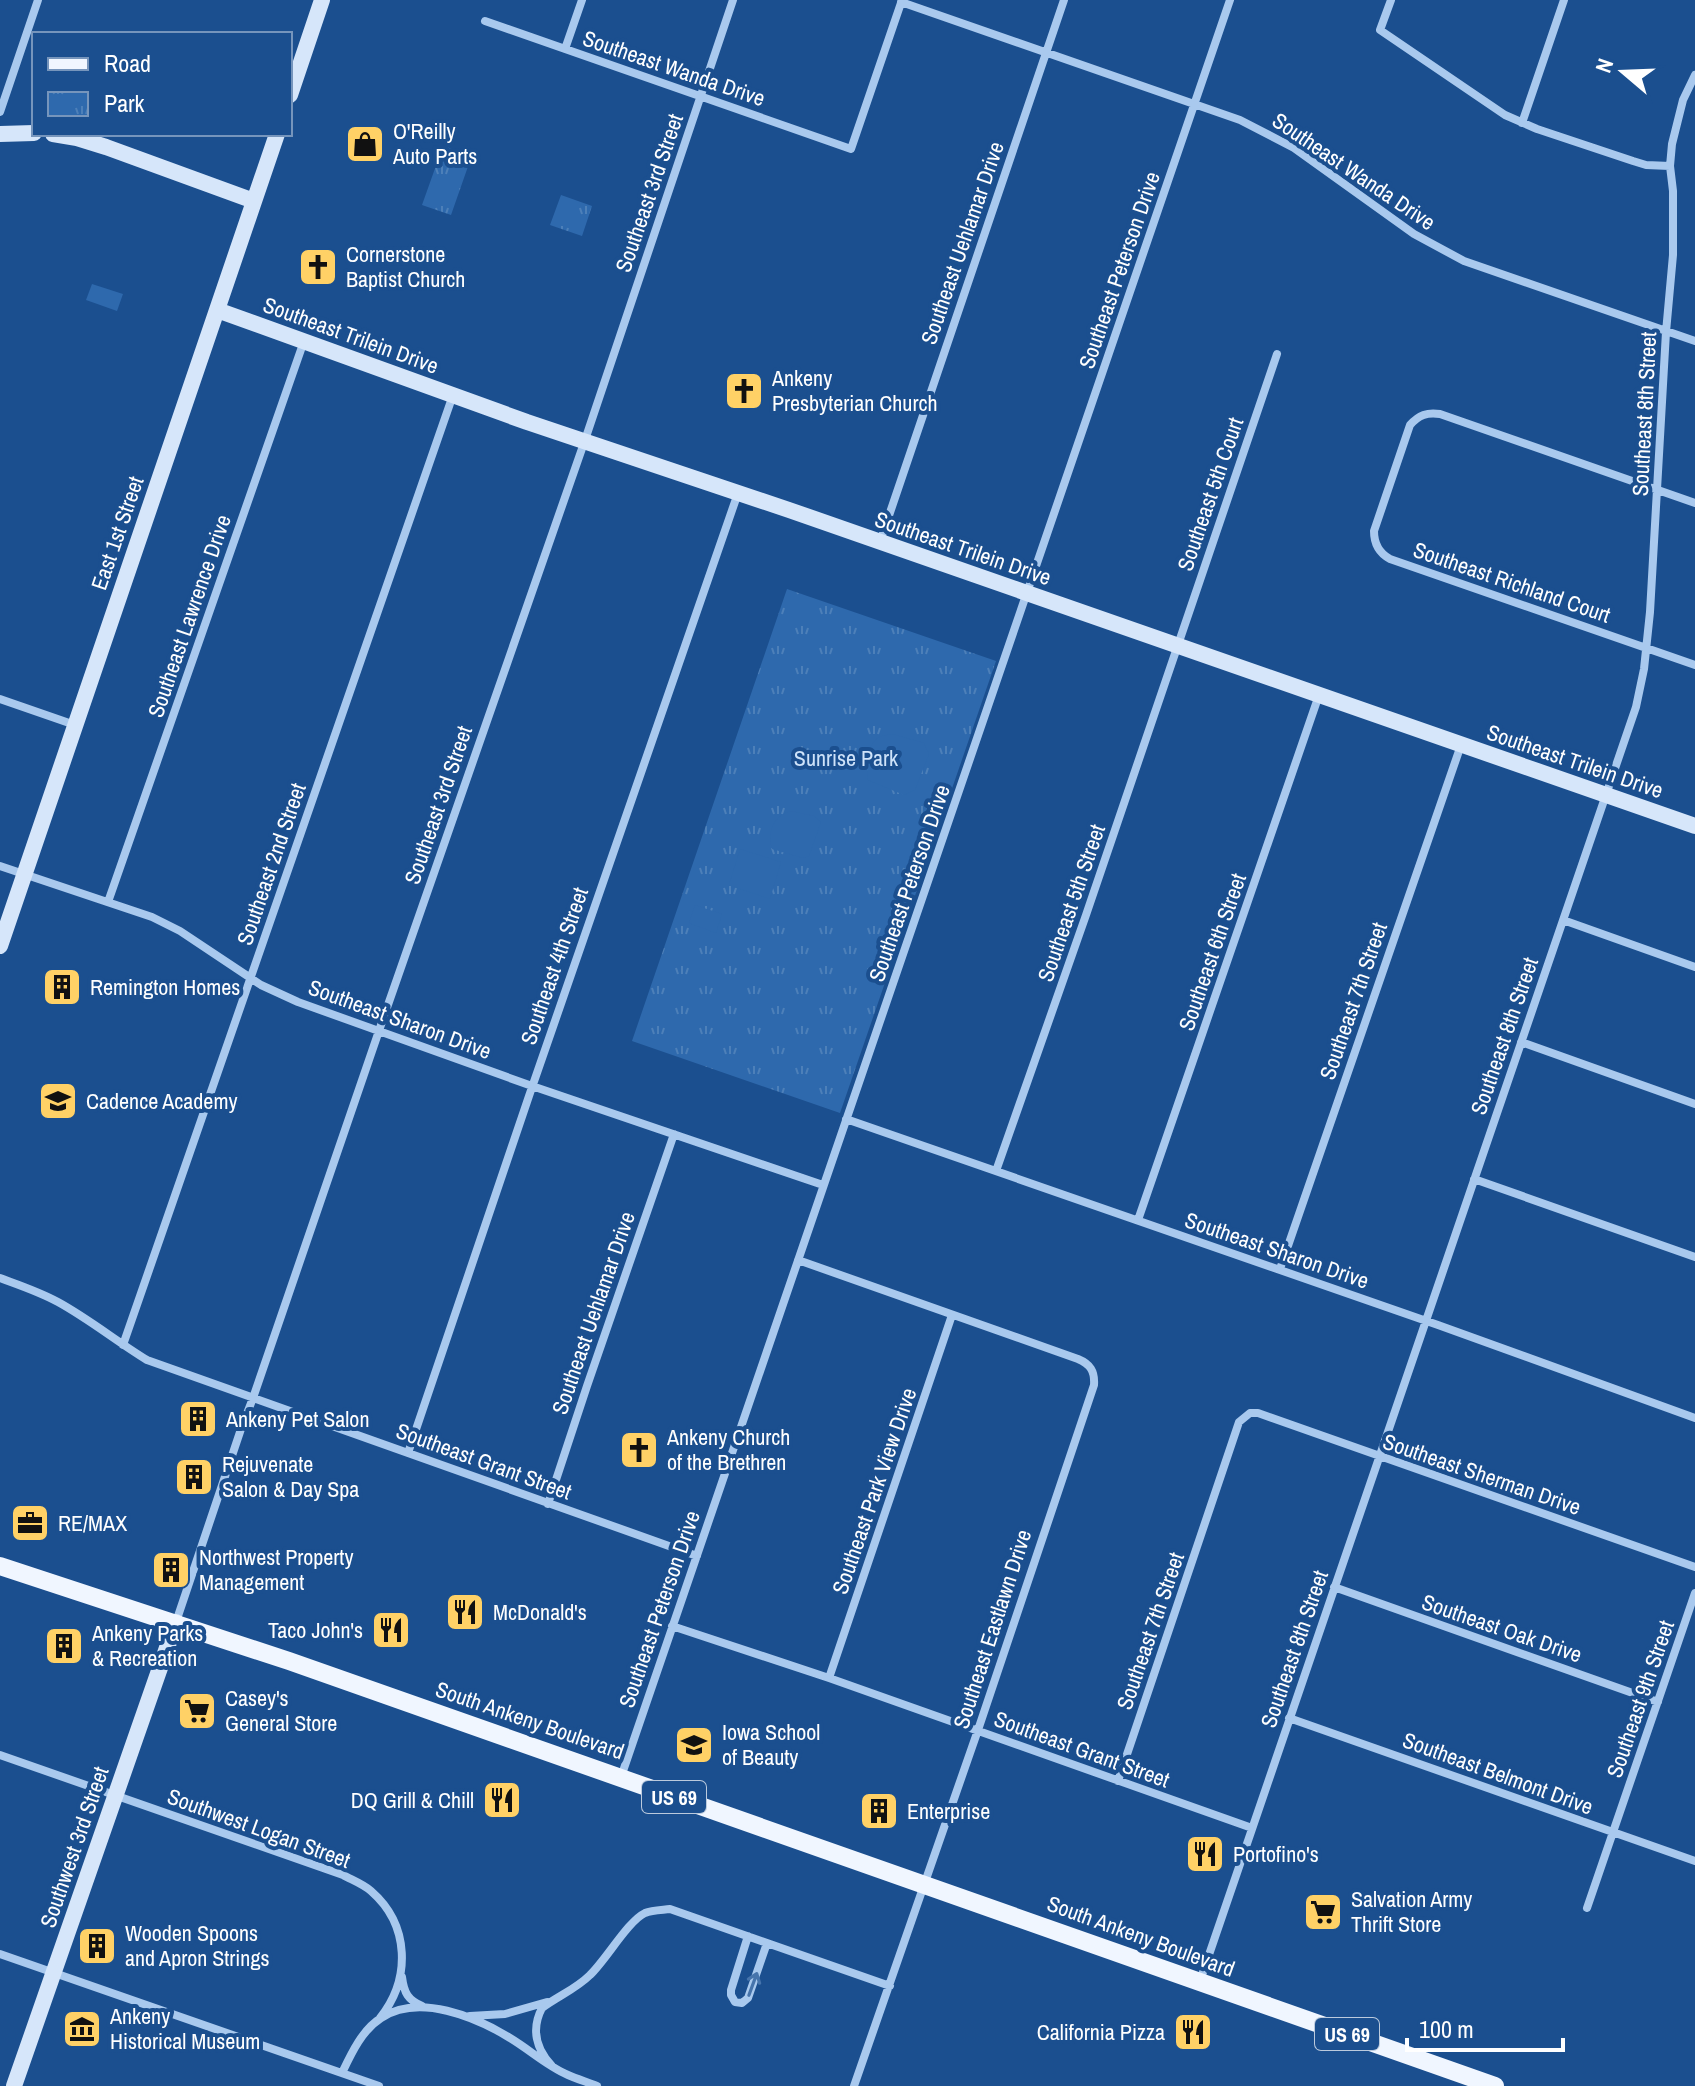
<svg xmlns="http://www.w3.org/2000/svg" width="1695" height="2086" font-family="'Archivo Narrow',sans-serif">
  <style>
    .park { fill: url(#park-tufts) }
    .pitch { fill: #2e69ad }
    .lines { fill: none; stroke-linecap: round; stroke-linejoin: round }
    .street { stroke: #a9c9ee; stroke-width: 8 }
    .secondary { stroke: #d6e6fa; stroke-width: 16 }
    .primary { stroke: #f0f6ff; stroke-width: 18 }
    .oneway { stroke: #4674ac }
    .labels { text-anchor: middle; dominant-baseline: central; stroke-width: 8; stroke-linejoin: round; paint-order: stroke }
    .shield { fill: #1b4f8f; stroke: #bbcadd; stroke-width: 2 }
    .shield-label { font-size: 20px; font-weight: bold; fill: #fff }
    .street-label { font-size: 22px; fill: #fff; stroke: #1b4f8f }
    .poi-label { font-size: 22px; fill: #fff; stroke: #1b4f8f; text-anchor: start }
    .park-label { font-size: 22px; fill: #cfe3fa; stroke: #1b4f8f }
  </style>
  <defs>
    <pattern id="park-tufts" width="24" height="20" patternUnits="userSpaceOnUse" patternTransform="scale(2)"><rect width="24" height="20" fill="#2e69ad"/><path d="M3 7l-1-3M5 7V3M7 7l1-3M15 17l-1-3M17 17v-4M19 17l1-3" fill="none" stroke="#4d80b9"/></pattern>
  </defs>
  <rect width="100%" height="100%" fill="#1b4f8f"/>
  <path class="park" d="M443 146 472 155 451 215 422 205Z
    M561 195 592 206 582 236 550 225Z
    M787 589 996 661 840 1113 632 1041Z"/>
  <path class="pitch" d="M92 284 123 294 117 311 86 300Z
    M892 734 924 743 929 754 915 790 904 795 868 780C867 766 865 747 878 738 882 735 888 735 892 734Z
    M791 811 814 816 821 822 809 856 803 858 772 849C767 831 773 816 791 811Z
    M740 849 781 862 770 899 729 885Z
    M695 905 722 914 716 933 689 923Z"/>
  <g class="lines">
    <path class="street" d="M1391 0 1380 30 1505 115 1537 129 1633 161 1646 165 1670 166
      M901 2 1240 120 1294 148 1414 234 1464 261 1695 341
      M485 21 851 149 902 0
      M565 49 582 0
      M0 112 38 0
      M1522 123 1564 0
      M1695 503 1440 414C1427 412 1419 415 1410 425L1374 531C1374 544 1379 553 1390 559L1695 665
      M880 542 1064 0
      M0 699 75 725
      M0 866 152 917 180 931 261 985 298 1002 532 1086 823 1185
      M108 902 304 341
      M1563 920 1695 967
      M1521 1042 1695 1104
      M846 1119 1438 1325 1695 1418
      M996 1171 1086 915 1277 354
      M1474 1179 1695 1257
      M1138 1220 1319 695
      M798 1260 1078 1359C1090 1364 1095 1371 1094 1385L978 1730 854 2086
      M1280 1269 1461 745
      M0 1278C19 1285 40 1292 58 1302 89 1319 116 1341 147 1360L697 1556
      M123 1345 453 395
      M408 1453 529 1096 738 493
      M548 1504 587 1386 674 1134
      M1334 1587 1658 1702
      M176 1622 241 1429 253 1398 382 1022 585 440 733 0
      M672 1626 829 1678 1252 1828
      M829 1678 952 1315
      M1289 1718 1695 1861
      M0 1755 343 1875C352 1880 363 1884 371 1891 410 1925 411 1979 380 2018
      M621 1777 1230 0
      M1118 1781 1239 1422 1250 1413H1258L1695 1567
      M1587 1908 1695 1593
      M748 1936 731 1990V1995L735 2002 742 2003 748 1998 767 1943
      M0 1954 379 2086
      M402 1977C404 1993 408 2000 422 2006
      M1200 1981 1636 707 1644 669 1650 612 1666 332 1673 255V191L1670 166 1672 144 1683 100 1695 75
      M470 2016 505 2014 547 2002
      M552 2066C536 2049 531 2029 542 2008 558 1996 576 1989 590 1975 606 1960 628 1921 645 1913 652 1910 662 1910 670 1909L890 1986
      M342 2073C351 2054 362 2030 381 2018 419 1993 476 2017 510 2038 530 2050 547 2066 568 2075 577 2079 587 2082 597 2086"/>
    <path class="secondary" d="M290 95 322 0
      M0 134 34 133
      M53 134 77 138 106 147 254 201
      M217 310 527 422 789 510 1695 826
      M0 946 277 134
      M14 2086 176 1622"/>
    <path class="primary" d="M0 1566 289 1661 1495 2086"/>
  </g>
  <defs><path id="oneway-shaft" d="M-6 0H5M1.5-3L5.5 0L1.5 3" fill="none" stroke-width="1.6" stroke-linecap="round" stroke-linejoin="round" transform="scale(2)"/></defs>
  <use class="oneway" href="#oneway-shaft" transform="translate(753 1984) rotate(-70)"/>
  <defs>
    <g id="shop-square" transform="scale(2)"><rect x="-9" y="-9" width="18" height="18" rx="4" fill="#ffd166" stroke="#1b4f8f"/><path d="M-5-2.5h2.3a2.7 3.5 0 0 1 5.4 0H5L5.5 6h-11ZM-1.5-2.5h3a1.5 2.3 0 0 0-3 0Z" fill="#111"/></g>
    <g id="church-square" transform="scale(2)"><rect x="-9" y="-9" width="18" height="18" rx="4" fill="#ffd166" stroke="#1b4f8f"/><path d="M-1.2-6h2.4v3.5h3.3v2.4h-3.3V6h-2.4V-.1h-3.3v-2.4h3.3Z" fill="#111"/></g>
    <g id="building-square" transform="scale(2)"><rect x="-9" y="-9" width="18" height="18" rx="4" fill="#ffd166" stroke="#1b4f8f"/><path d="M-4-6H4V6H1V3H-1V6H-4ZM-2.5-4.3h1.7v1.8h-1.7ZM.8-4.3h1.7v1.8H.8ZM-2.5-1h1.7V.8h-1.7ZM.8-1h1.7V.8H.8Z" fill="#111"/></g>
    <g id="school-square" transform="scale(2)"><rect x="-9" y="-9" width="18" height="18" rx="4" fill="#ffd166" stroke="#1b4f8f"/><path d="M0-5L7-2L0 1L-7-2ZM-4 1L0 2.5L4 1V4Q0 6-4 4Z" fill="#111"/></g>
    <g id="office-square" transform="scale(2)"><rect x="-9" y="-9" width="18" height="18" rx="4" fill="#ffd166" stroke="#1b4f8f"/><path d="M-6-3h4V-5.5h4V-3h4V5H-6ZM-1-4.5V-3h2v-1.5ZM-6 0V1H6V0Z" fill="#111"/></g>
    <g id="restaurant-square" transform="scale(2)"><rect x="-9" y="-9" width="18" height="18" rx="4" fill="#ffd166" stroke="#1b4f8f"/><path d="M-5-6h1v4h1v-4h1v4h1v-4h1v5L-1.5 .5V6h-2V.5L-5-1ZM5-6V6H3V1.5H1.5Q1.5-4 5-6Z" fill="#111"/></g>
    <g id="supermarket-square" transform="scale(2)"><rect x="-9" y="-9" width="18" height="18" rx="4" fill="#ffd166" stroke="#1b4f8f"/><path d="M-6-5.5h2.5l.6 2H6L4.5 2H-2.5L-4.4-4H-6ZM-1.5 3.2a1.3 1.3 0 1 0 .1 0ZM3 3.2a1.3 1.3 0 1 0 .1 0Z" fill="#111"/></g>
    <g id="museum-square" transform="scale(2)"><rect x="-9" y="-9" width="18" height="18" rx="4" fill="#ffd166" stroke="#1b4f8f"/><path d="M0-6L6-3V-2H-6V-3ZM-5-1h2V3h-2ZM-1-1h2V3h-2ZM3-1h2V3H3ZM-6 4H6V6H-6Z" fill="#111"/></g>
  </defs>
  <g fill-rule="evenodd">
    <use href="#shop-square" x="365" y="144"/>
    <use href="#church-square" x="318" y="267"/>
    <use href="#church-square" x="744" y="391"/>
    <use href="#building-square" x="62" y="987"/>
    <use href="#school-square" x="58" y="1101"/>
    <use href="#building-square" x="198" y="1419"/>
    <use href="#church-square" x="639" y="1450"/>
    <use href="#building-square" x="194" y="1477"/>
    <use href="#office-square" x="30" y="1523"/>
    <use href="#building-square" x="171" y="1570"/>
    <use href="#restaurant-square" x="465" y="1612"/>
    <use href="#restaurant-square" x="391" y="1630"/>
    <use href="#building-square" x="64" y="1646"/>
    <use href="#supermarket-square" x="197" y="1711"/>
    <use href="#school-square" x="694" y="1745"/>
    <use href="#restaurant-square" x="502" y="1800"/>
    <use href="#building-square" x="879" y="1811"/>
    <use href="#restaurant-square" x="1205" y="1854"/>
    <use href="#supermarket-square" x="1323" y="1912"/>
    <use href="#building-square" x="97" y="1946"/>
    <use href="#museum-square" x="82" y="2029"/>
    <use href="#restaurant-square" x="1193" y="2032"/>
  </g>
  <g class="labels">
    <g class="shield">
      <rect x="642" y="1781" width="64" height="32" rx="6"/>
      <rect x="1315" y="2018" width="64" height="32" rx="6"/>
    </g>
    <g class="shield-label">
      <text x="674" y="1797">US 69</text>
      <text x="1347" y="2034">US 69</text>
    </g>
    <g class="street-label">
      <text transform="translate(674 68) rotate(19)">Southeast Wanda Drive</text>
      <text transform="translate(1354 171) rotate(34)">Southeast Wanda Drive</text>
      <text transform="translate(649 193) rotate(-71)">Southeast 3rd Street</text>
      <text transform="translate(962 243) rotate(-71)">Southeast Uehlamar Drive</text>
      <text transform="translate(1119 270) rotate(-71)">Southeast Peterson Drive</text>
      <text transform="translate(351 335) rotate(20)">Southeast Trilein Drive</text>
      <text transform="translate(1644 414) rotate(-87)">Southeast 8th Street</text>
      <text transform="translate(1210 494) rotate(-71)">Southeast 5th Court</text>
      <text transform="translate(117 533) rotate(-71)">East 1st Street</text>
      <text transform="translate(963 548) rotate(19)">Southeast Trilein Drive</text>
      <text transform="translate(1512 582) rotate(19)">Southeast Richland Court</text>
      <text transform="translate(189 616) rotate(-71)">Southeast Lawrence Drive</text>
      <text transform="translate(1575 761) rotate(19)">Southeast Trilein Drive</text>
      <text transform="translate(438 805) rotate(-71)">Southeast 3rd Street</text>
      <text transform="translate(271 864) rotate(-71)">Southeast 2nd Street</text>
      <text transform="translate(909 883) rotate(-71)">Southeast Peterson Drive</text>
      <text transform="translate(1071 903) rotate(-71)">Southeast 5th Street</text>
      <text transform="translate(1212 952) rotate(-71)">Southeast 6th Street</text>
      <text transform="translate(554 966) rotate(-71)">Southeast 4th Street</text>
      <text transform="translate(1353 1001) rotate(-71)">Southeast 7th Street</text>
      <text transform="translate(400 1019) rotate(20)">Southeast Sharon Drive</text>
      <text transform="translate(1504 1036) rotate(-71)">Southeast 8th Street</text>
      <text transform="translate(1277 1250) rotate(19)">Southeast Sharon Drive</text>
      <text transform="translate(593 1313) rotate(-71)">Southeast Uehlamar Drive</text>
      <text transform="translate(484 1461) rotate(20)">Southeast Grant Street</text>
      <text transform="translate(1482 1474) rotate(19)">Southeast Sherman Drive</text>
      <text transform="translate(874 1491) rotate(-71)">Southeast Park View Drive</text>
      <text transform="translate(659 1609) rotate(-71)">Southeast Peterson Drive</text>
      <text transform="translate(1502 1628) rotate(19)">Southeast Oak Drive</text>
      <text transform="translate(992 1629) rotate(-72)">Southeast Eastlawn Drive</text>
      <text transform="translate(1150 1631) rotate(-71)">Southeast 7th Street</text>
      <text transform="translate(1294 1649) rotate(-71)">Southeast 8th Street</text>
      <text transform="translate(1640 1699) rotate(-71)">Southeast 9th Street</text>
      <text transform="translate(530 1720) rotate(19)">South Ankeny Boulevard</text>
      <text transform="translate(1082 1749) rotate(20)">Southeast Grant Street</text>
      <text transform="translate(1498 1773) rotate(20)">Southeast Belmont Drive</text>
      <text transform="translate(259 1828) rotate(20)">Southwest Logan Street</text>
      <text transform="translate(74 1847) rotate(-71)">Southwest 3rd Street</text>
      <text transform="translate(1141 1936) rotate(20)">South Ankeny Boulevard</text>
    </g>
    <g class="poi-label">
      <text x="393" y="131">O'Reilly<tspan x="393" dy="25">Auto Parts</tspan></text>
      <text x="346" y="254">Cornerstone<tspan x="346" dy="25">Baptist Church</tspan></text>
      <text x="772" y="378">Ankeny<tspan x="772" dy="25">Presbyterian Church</tspan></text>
      <text x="90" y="987">Remington Homes</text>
      <text x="86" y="1101">Cadence Academy</text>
      <text x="226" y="1419">Ankeny Pet Salon</text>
      <text x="667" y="1437">Ankeny Church<tspan x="667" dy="25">of the Brethren</tspan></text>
      <text x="222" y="1464">Rejuvenate<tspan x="222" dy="25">Salon &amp; Day Spa</tspan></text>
      <text x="58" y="1523">RE/MAX</text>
      <text x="199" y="1557">Northwest Property<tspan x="199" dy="25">Management</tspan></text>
      <text x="493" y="1612">McDonald's</text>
      <text x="363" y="1630" text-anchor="end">Taco John's</text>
      <text x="92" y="1633">Ankeny Parks<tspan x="92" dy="25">&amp; Recreation</tspan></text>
      <text x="225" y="1698">Casey's<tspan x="225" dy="25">General Store</tspan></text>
      <text x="722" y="1732">Iowa School<tspan x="722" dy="25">of Beauty</tspan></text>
      <text x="474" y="1800" text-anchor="end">DQ Grill &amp; Chill</text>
      <text x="907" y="1811">Enterprise</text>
      <text x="1233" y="1854">Portofino's</text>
      <text x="1351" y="1899">Salvation Army<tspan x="1351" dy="25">Thrift Store</tspan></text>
      <text x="125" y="1933">Wooden Spoons<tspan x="125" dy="25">and Apron Strings</tspan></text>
      <text x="110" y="2016">Ankeny<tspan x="110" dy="25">Historical Museum</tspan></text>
      <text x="1165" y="2032" text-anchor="end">California Pizza</text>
    </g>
    <g class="park-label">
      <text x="846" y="758">Sunrise Park</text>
    </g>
  </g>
  <rect x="32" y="32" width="260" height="104" fill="#1b4f8f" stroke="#7695bc" stroke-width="2"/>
  <rect x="48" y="58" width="40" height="12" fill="#f0f6ff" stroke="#7695bc" stroke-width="2"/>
  <text x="104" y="72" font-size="24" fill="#ffffff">Road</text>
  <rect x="48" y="92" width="40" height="24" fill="url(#park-tufts)" stroke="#7695bc" stroke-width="2"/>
  <text x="104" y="112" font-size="24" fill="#ffffff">Park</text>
  <g transform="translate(1623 72) rotate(289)" stroke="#1b4f8f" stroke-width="6" paint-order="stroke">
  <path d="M0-6L14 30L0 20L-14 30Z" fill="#ffffff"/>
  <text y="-12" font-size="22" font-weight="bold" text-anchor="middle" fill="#ffffff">N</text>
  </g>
  <path d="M1407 2038v12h156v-12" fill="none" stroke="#ffffff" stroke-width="4"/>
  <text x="1419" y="2038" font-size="24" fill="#ffffff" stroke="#1b4f8f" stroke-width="6" paint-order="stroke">100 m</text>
</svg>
